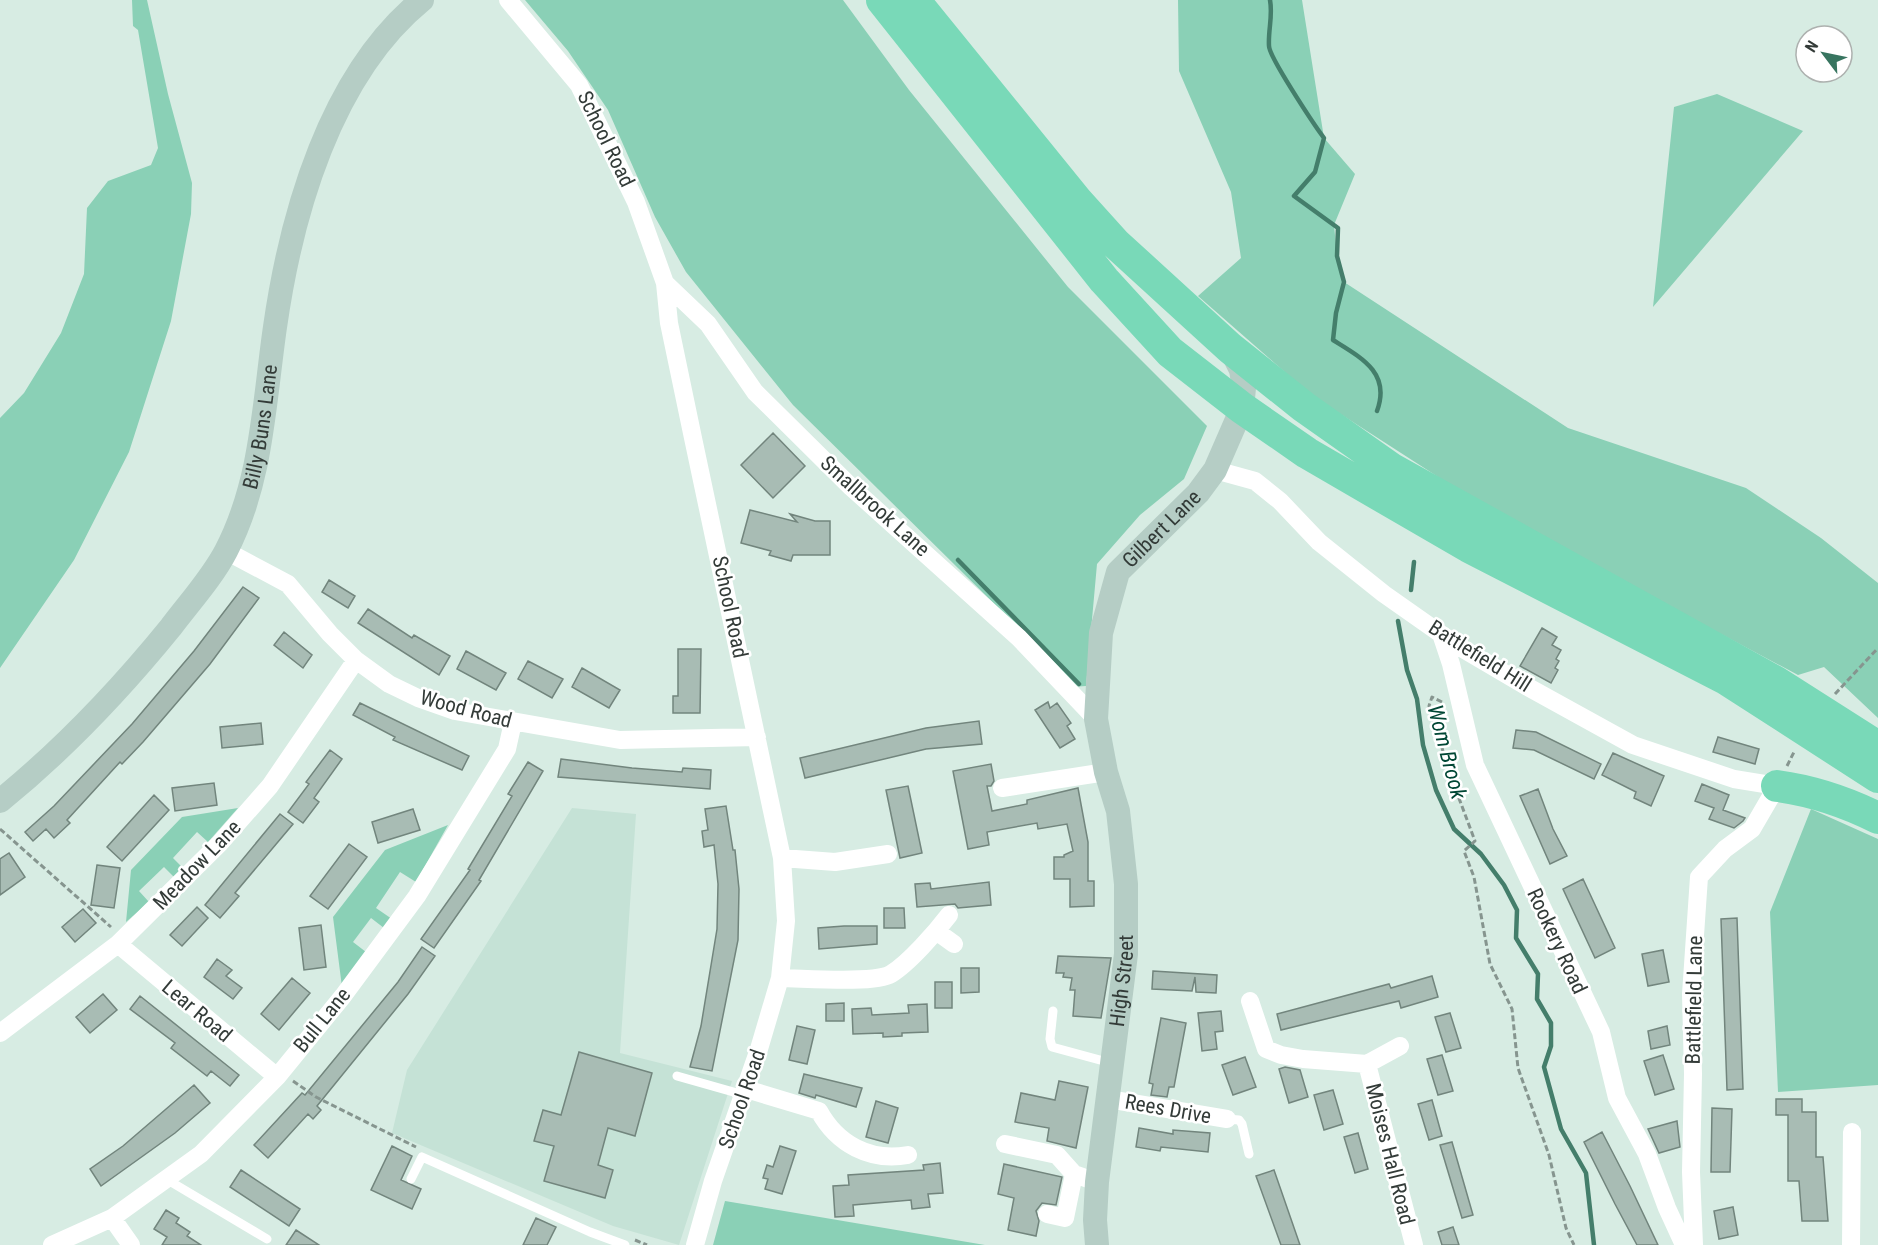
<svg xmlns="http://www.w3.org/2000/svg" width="1878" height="1245" font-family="'Roboto Condensed',sans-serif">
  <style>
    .built { fill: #c5e2d6 }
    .green { fill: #8ad0b6 }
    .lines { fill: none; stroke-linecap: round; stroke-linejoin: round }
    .stream { stroke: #447e6b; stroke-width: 4.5 }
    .building { fill: #a8bcb4; stroke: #72857d; stroke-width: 1.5 }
    .path { stroke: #86958f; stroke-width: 3; stroke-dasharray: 6 3; stroke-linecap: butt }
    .lane { stroke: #fff; stroke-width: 9 }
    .street { stroke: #fff; stroke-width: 18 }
    .secondary { stroke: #b5cdc5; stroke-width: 24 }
    .highway { stroke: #79d9b8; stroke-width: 32 }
    .labels { text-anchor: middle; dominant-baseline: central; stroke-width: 5; stroke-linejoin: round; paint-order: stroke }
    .street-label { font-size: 21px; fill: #333b38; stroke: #fff }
    .water-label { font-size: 22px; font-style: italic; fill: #004634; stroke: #fff }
  </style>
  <rect width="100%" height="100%" fill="#d7ece3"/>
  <path class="built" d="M572 808 636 814 620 1053 732 1081 679 1245 613 1226 392 1133 407 1070Z"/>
  <path class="green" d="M132 0H147L168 94 192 183 191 214 171 321 129 452 74 560 0 668V418L24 393 61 333 84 274 87 208 108 181 151 165 158 148 138 30 133 26Z
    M525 0H843L909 90 1068 287 1207 426 1184 479 1140 515 1097 564 1086 686 1071 687 1047 656 793 405 686 272 655 217 608 110 568 51Z
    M1178 0H1302L1324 138 1355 174 1334 225 1337 256 1344 282 1568 428 1746 488 1821 538 1878 583V718L1824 667 1798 675 1491 511 1311 395 1198 296 1241 258 1231 192 1179 71Z
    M1717 94 1803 131 1653 307 1674 107Z
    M238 808 208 842 197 832 173 858 184 869 175 878 164 867 139 891 149 902 126 922 131 870 182 817Z
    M1811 809 1878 839V1085L1778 1092 1770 912Z
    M448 825 416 882 400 872 376 908 392 919 384 928 371 918 353 942 366 952 342 987 333 917 385 850Z
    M725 1201 985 1245H713Z"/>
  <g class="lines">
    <path class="stream" d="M1270 0C1273 16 1268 30 1269 46 1269 57 1315 126 1324 138L1315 172 1294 196 1338 228 1337 256 1344 282 1336 313 1333 340C1362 358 1391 373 1377 411
      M958 560 1079 684
      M1411 590 1414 562
      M1398 621 1407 670 1417 699 1423 745 1436 790 1454 829 1481 854 1504 885 1517 910 1516 938 1538 974 1537 999 1551 1023V1046L1544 1067 1561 1129 1586 1173 1594 1245"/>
  </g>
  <path class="building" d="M773 433 805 466 773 498 741 465Z
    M750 510 797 522 790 514 815 521H830V555H793L791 561 769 555 771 551 741 543Z
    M329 580 355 596 348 608 322 592Z
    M243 587 259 598 210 664 143 742 122 764 120 762 67 820 70 823 54 838 46 829 33 841 25 832 54 806 132 724 194 651Z
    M368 609 412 638 414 635 450 656 439 675 358 623Z
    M1542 628 1557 637 1552 645 1561 650 1556 659 1559 661 1555 668 1558 670 1551 683 1520 666Z
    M284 632 312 655 303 668 274 645Z
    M678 649H701L700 713H673V696H678Z
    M466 651 506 673 496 690 457 669Z
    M528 661 563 679 552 698 518 679Z
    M582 668 620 690 609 708 572 687Z
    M1048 702 1050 708 1057 703 1071 723 1067 726 1075 739 1060 748 1035 710Z
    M360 703 469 756 462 770 393 740 395 737 353 715Z
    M979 721 982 744 926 749 805 778 800 758 926 728Z
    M261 723 263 744 222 748 220 727Z
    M1516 730 1536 732 1601 764 1594 779 1534 750 1513 748Z
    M1718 737 1759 749 1755 764 1713 752Z
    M330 750 342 759 314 798 319 802 303 823 288 812 309 784 306 782Z
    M1613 753 1664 776 1651 806 1634 798 1636 792 1602 775Z
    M561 759 632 768 682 772 683 768 711 770 710 789 558 777Z
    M528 762 543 771 479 880 481 881 434 948 421 939 470 870 468 869 512 796 508 794Z
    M991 764 994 781 991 786H987L992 811 1027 804V800L1078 788 1088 842V881H1094V906L1070 907V879H1054V857H1064V855L1073 851 1067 824 1038 829 1037 823 987 832 989 845 968 849 953 771Z
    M214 783 217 805 175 811 172 788Z
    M1702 784 1729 795 1723 810 1745 818 1743 821 1734 828 1709 819 1714 808 1695 801Z
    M908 786 922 853 900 858 886 790Z
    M1538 789 1553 829 1567 856 1550 864 1520 796Z
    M154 795 169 810 122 861 107 847Z
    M726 806 733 850H735L739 889 738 940 712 1071 690 1067 701 1026 717 929 718 884 714 845 704 847 702 831 708 830 705 809Z
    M413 809 420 830 378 843 372 822Z
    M280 814 293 824 235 893 239 896 220 918 205 905Z
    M349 844 367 857 328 909 310 896Z
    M9 853 25 877 0 895V859Z
    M97 865 120 868 114 908 91 905Z
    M1583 879 1615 948 1595 958 1563 889Z
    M989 882 991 905 958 908 955 904 917 907 915 884 930 883 931 889Z
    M197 907 208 918 182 946 170 935Z
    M884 908H904L905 928H884Z
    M83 909 96 923 75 942 62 927Z
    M1737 918 1743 1089 1727 1090 1721 919Z
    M321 925 326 967 304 970 299 928Z
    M844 926H877V944L819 949 818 928Z
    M422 947 435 956 408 994 317 1106 321 1110 313 1119 308 1114 268 1158 254 1145 302 1093 305 1095 398 982Z
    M1663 950 1669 982 1648 986 1642 954Z
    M1058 956 1111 958 1101 1018 1073 1016 1075 990H1070L1072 978 1063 977 1064 973H1056Z
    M217 959 232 970 226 976 242 988 233 999 204 977Z
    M961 968H979V992L961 993Z
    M1153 971 1217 975 1216 993 1196 992 1195 977 1192 991 1152 989Z
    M1432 976 1438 997 1401 1008 1399 1001 1281 1030 1277 1014 1389 984 1391 988Z
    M292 978 310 993 279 1030 261 1014Z
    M935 982H952V1008H935Z
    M103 994 117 1010 90 1033 76 1017Z
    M140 996 239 1075 230 1086 211 1071 207 1076 171 1048 175 1043 130 1009Z
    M844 1003V1021H826V1004Z
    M927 1004 928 1032 902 1033V1036L883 1037V1033L853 1034 852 1009 871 1008 872 1015 909 1013 908 1005Z
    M1221 1011 1223 1031 1215 1032 1217 1049 1202 1051 1198 1013Z
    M1450 1013 1461 1048 1446 1052 1435 1017Z
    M1161 1018 1186 1023 1174 1087H1169L1167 1097 1151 1095 1153 1084 1149 1083Z
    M797 1026 815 1030 807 1064 789 1060Z
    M1667 1026 1670 1045 1651 1049 1648 1031Z
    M579 1052 652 1073 635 1136 608 1128 598 1165 613 1170 605 1198 544 1181 554 1146 534 1141 543 1110 561 1115Z
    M1442 1055 1453 1091 1438 1095 1427 1059Z
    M1663 1055 1674 1089 1655 1095 1644 1061Z
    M1245 1057 1256 1087 1233 1095 1222 1065Z
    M1285 1067 1300 1070 1308 1097 1289 1103 1279 1069Z
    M804 1074 862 1088 856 1107 816 1095 815 1098 799 1093Z
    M1059 1081 1088 1087 1076 1148 1047 1141 1049 1128 1015 1122 1021 1093 1055 1100Z
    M194 1085 210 1103 175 1133 101 1186 90 1169 123 1146Z
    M1333 1090 1343 1124 1324 1130 1314 1095Z
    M1776 1099H1802V1112H1816V1157H1823L1828 1221H1802L1799 1181H1788V1115H1776Z
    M1432 1100 1442 1136 1429 1140 1418 1104Z
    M876 1101 898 1108 888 1143 866 1137Z
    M1712 1108 1732 1109 1730 1172H1711Z
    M1677 1121 1680 1147 1659 1153 1648 1129Z
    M1139 1128 1173 1134V1130L1210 1133 1208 1152 1161 1147 1160 1151 1136 1147Z
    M1602 1132 1630 1186 1658 1245H1637L1615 1204 1584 1142Z
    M1358 1133 1368 1169 1355 1173 1344 1137Z
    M1452 1142 1473 1215 1462 1218 1440 1145Z
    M392 1146 412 1156 401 1180 421 1189 412 1209 371 1190Z
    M780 1146 796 1151 782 1194 765 1189 768 1179 763 1178 767 1165 773 1167Z
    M940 1163 943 1193 928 1194 930 1207 912 1209 911 1200 853 1205 854 1216 835 1217 833 1186 849 1185 848 1175 924 1170 923 1165Z
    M1004 1164 1062 1177 1056 1205 1042 1203 1036 1211 1039 1221 1036 1236 1008 1230 1014 1198 998 1194Z
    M241 1170 300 1209 289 1226 230 1187Z
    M1274 1170 1300 1245H1281L1256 1176Z
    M1733 1207 1738 1235 1719 1239 1714 1211Z
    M166 1210 179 1218 176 1223 190 1232 187 1236 201 1245H162L167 1237 154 1229Z
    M536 1218 556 1227 547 1245H523Z
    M1453 1227 1459 1245H1442L1438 1232Z
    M296 1230 319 1245H286Z"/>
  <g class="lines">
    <path class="path" d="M1835 694 1878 648
      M1442 702 1432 697 1429 706 1451 777 1475 841 1464 851 1474 877 1490 964 1512 1009 1518 1068 1549 1155 1566 1228 1574 1245
      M1787 766 1795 750
      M0 829 111 927
      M293 1081 316 1097 416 1147
      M635 1240 647 1245"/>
    <path class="lane" d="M1053 1011 1050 1039 1052 1047 1111 1063
      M677 1076 744 1095
      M1227 1119 1239 1120 1242 1124 1249 1154
      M166 1179 267 1239
      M411 1179 422 1157 590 1232 625 1245"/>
    <path class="street" d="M508 0 579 85 636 202 665 283 669 323 693 438 782 858 786 921 780 978 759 1049 713 1181 695 1245
      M665 283 708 324 755 392 851 487 1019 638 1096 719
      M1215 470 1255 481 1280 501 1319 542 1384 594 1458 646 1526 686 1633 745 1734 779 1777 786 1752 829 1725 849 1699 877 1691 994 1693 1074 1691 1172 1694 1245
      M226 551 288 584 330 634 356 660 389 684 418 698 455 711 620 740 757 737
      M1441 634 1451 664 1475 765 1601 1032 1617 1098 1647 1154 1667 1208 1684 1245
      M1002 788 1106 772
      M782 858 835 862 888 854
      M936 931 954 944
      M118 944 277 1077
      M780 978C802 978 875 984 891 974 909 963 936 932 949 915
      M1250 1001 1266 1049 1281 1055 1303 1059 1367 1064 1400 1046
      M0 1033 118 944 220 843 270 786 356 660
      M1367 1064 1414 1245
      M746 1089 819 1111C837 1144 870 1162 908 1155
      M1108 1099 1227 1119
      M1005 1144 1057 1155 1074 1174 1097 1182
      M1047 1214 1065 1218 1074 1174
      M112 1218 131 1245
      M52 1245 112 1218 201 1154 277 1077 343 996 417 896 507 749 513 722
      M1851 1245 1852 1132"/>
    <g class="secondary">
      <path id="s1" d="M0 801C64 749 119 691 171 627 189 603 212 578 226 551 262 482 264 403 275 327 291 215 330 75 422 0"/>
      <path id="s2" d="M1097 1245 1095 1220 1097 1182 1126 954V884L1118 811 1106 772 1096 719 1101 633 1118 572 1198 493 1215 470 1242 408 1244 388 1241 370 1230 348"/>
    </g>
    <path class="highway" d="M882 0 1104 280 1170 352 1242 408 1307 453 1469 547 1726 679 1878 777
      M914 0 1078 202 1115 243 1230 348 1304 407 1392 469 1776 682 1878 747
      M1777 786C1814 791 1844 801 1878 818"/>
  </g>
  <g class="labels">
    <g class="street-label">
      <text transform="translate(606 139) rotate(64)">School Road</text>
      <text stroke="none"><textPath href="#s1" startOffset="468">Billy Buns Lane</textPath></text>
      <text transform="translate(875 506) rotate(42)">Smallbrook Lane</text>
      <text stroke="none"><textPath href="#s2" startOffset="742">Gilbert Lane</textPath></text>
      <text transform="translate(730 607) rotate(78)">School Road</text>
      <text transform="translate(1480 656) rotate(32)">Battlefield Hill</text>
      <text transform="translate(466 709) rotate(15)">Wood Road</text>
      <text transform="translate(197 865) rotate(-46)">Meadow Lane</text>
      <text transform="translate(1557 941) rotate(65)">Rookery Road</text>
      <text stroke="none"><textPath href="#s2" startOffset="266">High Street</textPath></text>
      <text transform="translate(1694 1000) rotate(-89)">Battlefield Lane</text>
      <text transform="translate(197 1011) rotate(40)">Lear Road</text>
      <text transform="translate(322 1020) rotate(-51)">Bull Lane</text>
      <text transform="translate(742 1099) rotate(-71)">School Road</text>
      <text transform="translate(1168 1109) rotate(10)">Rees Drive</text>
      <text transform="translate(1390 1154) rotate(76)">Moises Hall Road</text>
    </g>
    <g class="water-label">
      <text transform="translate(1447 752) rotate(75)">Wom Brook</text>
    </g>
  </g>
  <g transform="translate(1824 54) rotate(302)"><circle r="28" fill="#ffffff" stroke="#adb1af" stroke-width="1.5"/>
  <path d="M0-4.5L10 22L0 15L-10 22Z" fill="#387560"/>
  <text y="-9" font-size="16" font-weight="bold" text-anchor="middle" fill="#333b38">N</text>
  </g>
</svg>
